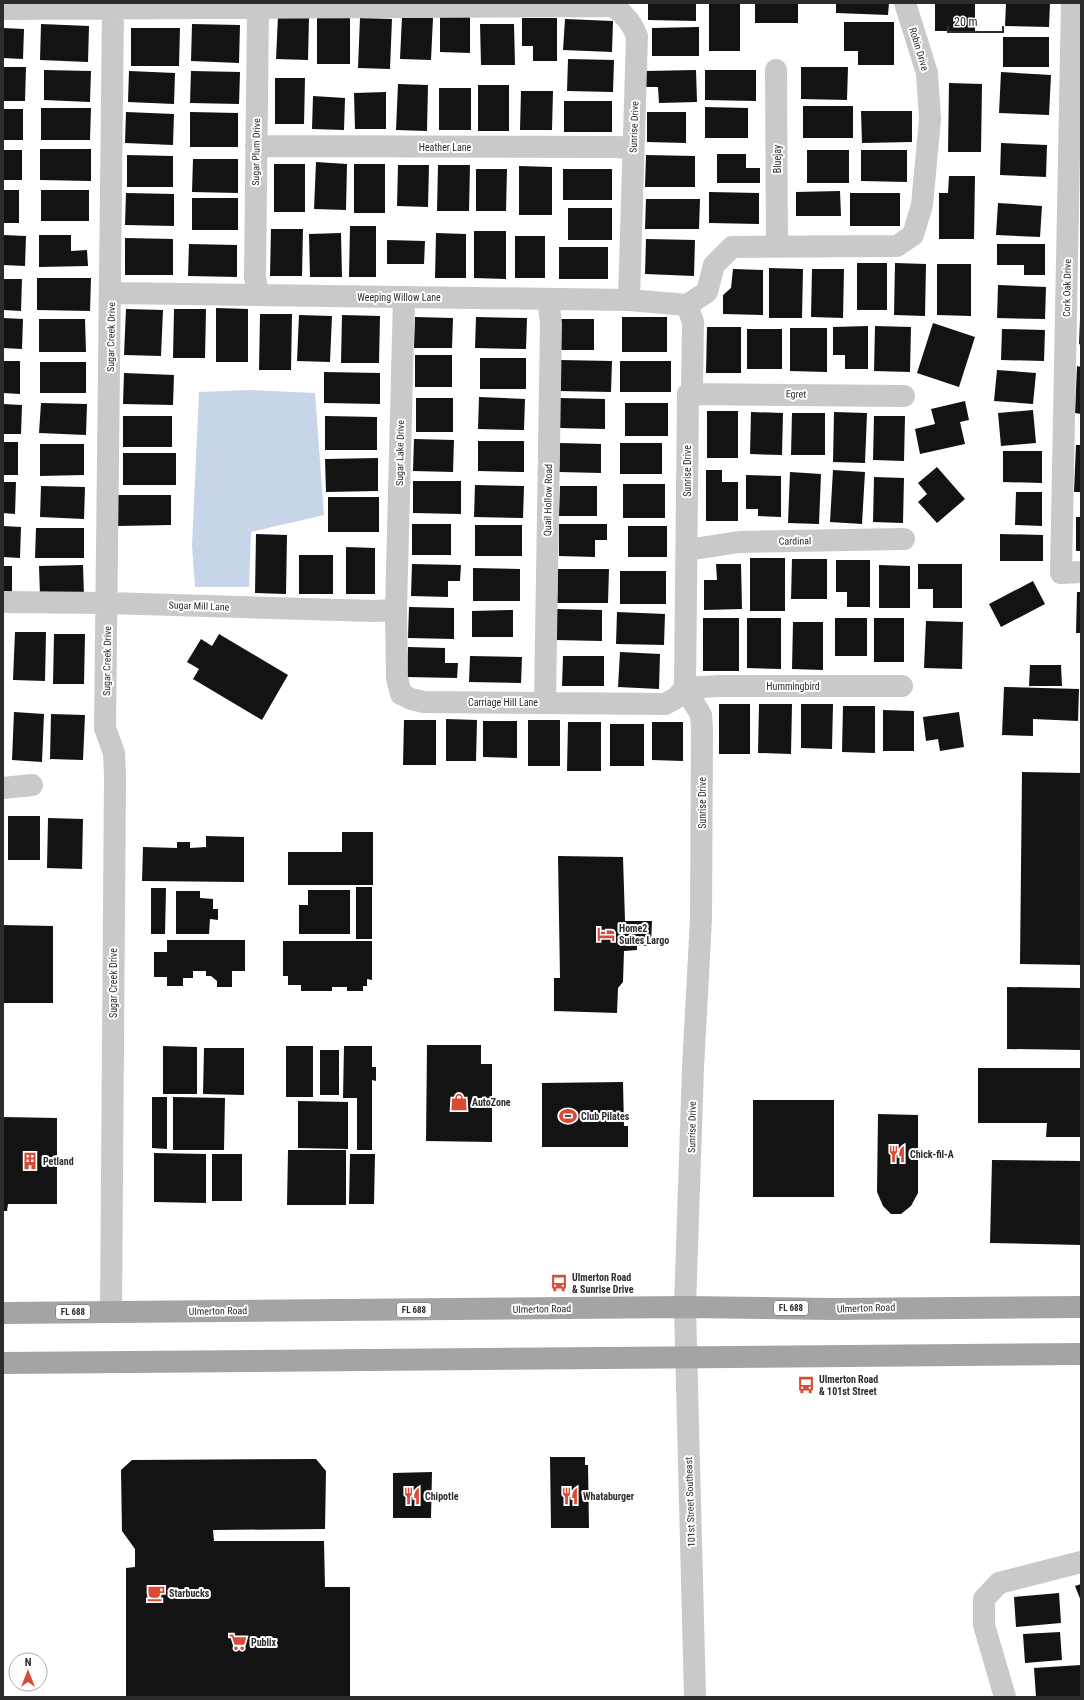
<svg xmlns="http://www.w3.org/2000/svg" width="1084" height="1700" font-family="'Roboto Condensed',sans-serif">
  <style>
    .water { fill: #c7d5e8 }
    .building { fill: #131313 }
    .lines { fill: none; stroke-linecap: round; stroke-linejoin: round }
    .minor { stroke: #c9c9c9; stroke-width: 22 }
    .major { stroke: #a4a4a4; stroke-width: 22 }
    .labels { text-anchor: middle; dominant-baseline: central; stroke-width: 4; stroke-linejoin: round; paint-order: stroke }
    .shield { fill: #fff; stroke: #6b6b6b; stroke-width: 1 }
    .shield-label { font-size: 9px; font-weight: bold; fill: #2c2c2c }
    .street-label { font-size: 10px; fill: #2c2c2c; stroke: #fff }
    .poi-label { font-size: 10px; font-weight: bold; fill: #2c2c2c; stroke: #fff; text-anchor: start }
  </style>
  <rect width="100%" height="100%" fill="#fff"/>
  <path class="water" d="M250 390 315 393 324 515 251 532 249 587H195L192 546 199 392Z"/>
  <path class="building" d="M648 3H696V21L648 20Z
    M755 3H798V23H755Z
    M836 3H889L888 15 836 13Z
    M935 3H975V31H935Z
    M1006 3H1050L1049 27 1005 26Z
    M709 4H740V51H709Z
    M278 16 309 17 308 60 276 59Z
    M317 17 350 18V64H317Z
    M402 17 433 18 431 60 400 59Z
    M440 17H470V53L440 52Z
    M360 18 392 19 390 69 358 68Z
    M522 18H557V61H533V46H522Z
    M565 19 613 21 612 52 563 50Z
    M844 22H894V65H858V51H844Z
    M41 24 89 26 88 62 40 60Z
    M192 24 240 25 239 63 191 61Z
    M480 24H514L515 65H481Z
    M699 27V56H652V28Z
    M3 28 24 29 23 59 3 58Z
    M131 28H180L179 66H131Z
    M1003 37H1049V67H1003Z
    M568 59 614 60 613 92 567 91Z
    M3 67H26L25 101H3Z
    M801 67H848L847 100 801 99Z
    M44 70 91 71 90 102 44 100Z
    M696 70 697 102 659 103 658 87H645V71Z
    M705 70H756V101L705 100Z
    M129 71 175 73 174 104 128 102Z
    M191 71 240 72 239 104 190 103Z
    M1001 72 1051 75 1049 115 999 113Z
    M275 78H305L304 124H275Z
    M949 83 982 84 981 152H948Z
    M398 84 428 85 427 131 396 130Z
    M478 85H509V131H478Z
    M439 88H471V130H439Z
    M521 91H553L552 130H520Z
    M386 92V129H355L354 93Z
    M313 96 345 98 344 130 312 129Z
    M564 101H612V132H564Z
    M803 106H853V138H803Z
    M705 107 748 108V138H705Z
    M41 108H91L90 140H41Z
    M3 109H23V140H3Z
    M861 111H912V142L862 143Z
    M126 112 174 114 173 145 125 143Z
    M190 112 238 113V147H190Z
    M647 112H686V143L647 142Z
    M1001 143 1047 145 1046 177 1000 175Z
    M40 149H91V181L40 180Z
    M3 150H22V180H3Z
    M807 150H849V183H807Z
    M861 150H907V182L861 181Z
    M717 154H746V168H760V183H717Z
    M127 155 173 156V187H127Z
    M646 155 695 156V187H645Z
    M193 159H238V193L192 192Z
    M316 162 347 164 346 210 314 209Z
    M274 164H305V212H274Z
    M354 164H385V213H354Z
    M398 165H429L428 207 397 206Z
    M438 165H470L469 211H437Z
    M519 166 552 167V215H519Z
    M476 169H507L506 211H476Z
    M563 169H612V200H563Z
    M949 176H975L974 239H939V193H948Z
    M3 190H19V223H3Z
    M41 190H89V221H41Z
    M840 191 841 216H796V192Z
    M709 192 759 193V224L709 223Z
    M126 193 174 194V226L125 225Z
    M850 193H900V226H850Z
    M192 198H238V230H192Z
    M646 199H700L699 229H645Z
    M998 203 1042 206 1040 237 996 235Z
    M568 208H612V240H568Z
    M350 226H376V277H349Z
    M271 229H303L302 276H270Z
    M474 231H506V279L474 278Z
    M341 233 342 277H310L309 234Z
    M436 233 466 234V278H435Z
    M3 235 26 236 25 266 3 265Z
    M39 235H71V251L87 250 88 266 39 267Z
    M515 236H545V278H515Z
    M125 238 173 239V275H125Z
    M646 239 695 240 694 276 645 274Z
    M387 240 425 241 424 264H387Z
    M189 244 237 245V277L188 276Z
    M997 244H1045V275H1024V265H997Z
    M559 247H608V279H559Z
    M857 263H887V310H857Z
    M895 263 926 264 925 316 894 315Z
    M937 264H971V316L937 315Z
    M769 268 803 269 802 318H769Z
    M733 269 763 270V315L723 314V295L731 288Z
    M812 269H844L843 318 811 317Z
    M37 278H91L90 311 37 310Z
    M3 279H22L21 311 3 310Z
    M998 285 1046 287 1045 319 997 318Z
    M216 308 248 309V362H216Z
    M126 309 163 310 161 356 124 355Z
    M174 309H206L205 358H173Z
    M260 314H292L291 370H259Z
    M299 315 332 316 330 362 297 361Z
    M342 315 380 316 379 363H341Z
    M415 317 453 318 452 348H414Z
    M476 317 527 318 526 349 475 348Z
    M622 317H667V352H622Z
    M3 318 23 319 22 349 3 348Z
    M39 319H85L86 352H39Z
    M561 319H594V350H561Z
    M1080 319H1081V345L1079 344Z
    M933 323 975 337 959 387 917 373Z
    M868 326V369H845V355H833V327Z
    M875 326 911 327 910 372 874 371Z
    M707 327H741V373H706Z
    M790 328H827V372L790 371Z
    M747 329H782V369H747Z
    M1002 329 1045 330 1044 361 1001 360Z
    M415 355H452V387H415Z
    M480 358H526V389H480Z
    M560 360 612 361 611 392 559 391Z
    M3 361H20V394L3 393Z
    M620 361H671V392H620Z
    M40 362H86V393H40Z
    M1077 366 1081 367V414L1075 413Z
    M997 370 1036 373 1033 404 994 401Z
    M324 372 380 373V404L324 403Z
    M124 373 174 375 173 405 123 404Z
    M479 397 525 399 524 430 478 429Z
    M416 398H453V432H416Z
    M560 398 605 399V429L559 428Z
    M965 401 969 420 960 422 965 444 920 454 915 429 935 424 931 409Z
    M41 403 87 404 86 435 39 433Z
    M625 403H668V436H625Z
    M3 404 22 405 21 434H3Z
    M1033 410 1036 443 1001 446 998 413Z
    M707 411H738V458H707Z
    M751 412 783 413 782 455 750 454Z
    M834 412 867 413 865 463 833 462Z
    M792 413H825V455H791Z
    M123 416H172V447H123Z
    M325 416 377 417V450H325Z
    M874 416H905L904 461 873 460Z
    M414 439 454 440 453 472 413 471Z
    M478 441H524V472L478 471Z
    M3 442H18V475H3Z
    M560 443 601 444V473L559 472Z
    M620 443H662V474H620Z
    M40 444H84V475L40 476Z
    M1076 445H1081V492H1074Z
    M1003 451H1042V483L1003 482Z
    M123 453H176V485H123Z
    M378 458V491L326 492 325 459Z
    M937 467 965 499 937 523 918 502 927 494 918 483Z
    M706 470H722V482H738V521H706Z
    M833 470 865 472 862 524 830 522Z
    M790 472 821 474 819 524 788 523Z
    M746 475 781 476V517L758 516V509H746Z
    M874 477 904 478 903 523 873 522Z
    M413 481H461V514L413 513Z
    M3 482H16L15 514 3 513Z
    M623 484H665V518H623Z
    M475 485 524 486 523 518 474 517Z
    M41 486 85 487 84 519 40 517Z
    M560 486H597V516H559Z
    M1016 492H1042V526L1015 525Z
    M118 495H171V525L118 526Z
    M328 497H379V532H328Z
    M1076 517H1081V551H1076Z
    M412 524H451V555H412Z
    M559 524H607V540H595V557L559 556Z
    M475 525H522V556H475Z
    M3 526 21 527 20 558 3 557Z
    M628 526H667V557H628Z
    M36 528H84V558H35Z
    M256 534 287 535 286 594 255 593Z
    M1000 534 1043 535V561H1000Z
    M346 547 375 548V594H346Z
    M299 555H333V594H299Z
    M750 558H785V611H750Z
    M792 559H827V599H791Z
    M836 560H870V607H847V592H836Z
    M412 564 461 565 460 581H448V597L411 596Z
    M716 564H741L742 609 704 610V580H717Z
    M918 564H962V608H933V589H918Z
    M83 565 84 596H40L39 566Z
    M879 565 910 566V608H879Z
    M3 566H12V596H3Z
    M473 568 520 569V601H473Z
    M558 569H609L608 603H557Z
    M620 571H666V604H620Z
    M1033 581 1045 604 1001 627 989 604Z
    M1077 592H1081V633H1076Z
    M409 607 454 608V639L408 638Z
    M556 609 602 610V641L555 640Z
    M513 610V637H472V611Z
    M617 612 665 614 664 645 616 644Z
    M703 618H739V671H703Z
    M747 618H781V669L747 668Z
    M835 618H867V656H835Z
    M874 618H904V662H874Z
    M926 621 963 622 962 669 924 668Z
    M793 622H823V670L792 669Z
    M15 632H46L45 681 13 680Z
    M54 634H85L84 684H53Z
    M219 634 288 675 262 720 193 679 199 669 187 662 201 639 212 646Z
    M408 647 445 648V663H458L457 678 407 677Z
    M620 652 660 654 659 689 618 687Z
    M470 656 522 657 521 683 469 682Z
    M563 656H604V686H562Z
    M1030 665H1061L1062 686H1029Z
    M1004 687 1079 689 1078 721 1033 719V736L1002 735Z
    M719 704H750V754H719Z
    M759 704H792L791 754 758 753Z
    M801 704H833L832 749 801 748Z
    M843 706H875V753L842 752Z
    M883 710 914 711V751H883Z
    M14 712 44 714 42 762 12 760Z
    M959 712 964 747 940 751 938 739 926 741 923 717Z
    M51 714 85 715 83 760 50 759Z
    M446 719 477 720 476 761H446Z
    M404 720H436V765H403Z
    M528 720H560V766H528Z
    M483 721H517V758L483 757Z
    M568 722H601V771H567Z
    M652 722H683V761L652 760Z
    M610 724H644V766H610Z
    M1022 772 1081 773V965L1020 964Z
    M8 816H40V860H8Z
    M48 818 83 819 82 869 47 868Z
    M342 832H373V885H288V852H342Z
    M206 836 244 837V882L142 881 143 847 177 848V842H190V848L206 847Z
    M558 856 623 857 625 921H652L651 946H637V950L624 951 623 982 618 988 617 1013 554 1011V978H560Z
    M356 887H372V939H356Z
    M151 888H166L165 934H151Z
    M308 890H350V934H299V905H308Z
    M176 891H200V898L213 899V909H218V920L210 919 209 934H176Z
    M3 925 53 926V1003H3Z
    M167 940H245V971H232V987H217V981L211 976H206V971H193V978H183V986H167V977H154V952H167Z
    M283 941H372V980L367 979V986H363V991H347V987H332V991H301V985H288V976H283Z
    M1007 987 1081 988V1050L1007 1049Z
    M427 1045H481V1064H492V1142L426 1141Z
    M163 1046 197 1047V1094H163Z
    M286 1046H313V1097H286Z
    M344 1046H372V1067H376V1081L372 1080V1150H357V1098H343Z
    M204 1048H244V1095L203 1094Z
    M320 1050H339V1095H320Z
    M978 1068H1081V1137H1046L1047 1123H978Z
    M623 1082 624 1126H628V1147H542V1083Z
    M152 1097H167V1149L152 1148Z
    M173 1097 225 1098 224 1150H173Z
    M753 1100H834V1197H753Z
    M298 1101 348 1102V1149L298 1148Z
    M878 1114 918 1115V1193L911 1206 901 1214H891L883 1206 877 1192Z
    M3 1117 57 1118V1204H8L7 1211H3Z
    M288 1150H346V1205H287Z
    M154 1153 206 1154V1203L154 1202Z
    M212 1154H242V1201H212Z
    M350 1154H375L374 1204H349Z
    M992 1160 1081 1161V1245L990 1243Z
    M550 1457H585V1465H588L589 1528H551Z
    M316 1459 326 1471 325 1529 213 1530 214 1541H324L325 1587H350V1697H126V1568L135 1567V1549L122 1531 121 1470 132 1460Z
    M432 1472 431 1518H393V1473Z
    M1081 1584V1601L1075 1586Z
    M1059 1593 1061 1623 1016 1627 1014 1597Z
    M1060 1632 1062 1660 1025 1663 1023 1634Z
    M1081 1665V1697H1036L1034 1668Z"/>
  <g class="lines">
    <path class="minor" d="M1072 3 1061 573 1081 572
      M3 9 612 6C624 13 632 23 637 36L629 300
      M776 70 777 247
      M256 146 618 147 633 149
      M111 293 629 300 687 305
      M258 295 255 277 258 8
      M404 297 396 610 397 678 401 694 411 699 424 702 665 704 676 698 685 688 720 686H902
      M687 305 693 322 692 389 688 394 685 688 701 715 702 728 701 919 693 1068 685 1307 695 1697
      M687 305 707 292 714 265 732 247 897 246 913 235 922 205 930 119 927 73 905 3
      M688 394 904 396
      M687 550 739 542 904 539
      M3 602 108 603 374 611 396 610
      M545 702 551 323 548 299
      M3 788 32 785
      M111 1312 115 777 114 753 105 728 113 9
      M1005 1697 984 1625V1599L999 1583 1081 1562"/>
    <path class="major" d="M3 1313 685 1307 833 1309 1081 1307
      M3 1363 1081 1354"/>
  </g>
  <defs>
    <g id="hotel-bare" transform="scale(1.38)"><path d="M-6-4.5h1.5V1H6V5H4.5V3h-9V5H-6ZM-4 0a1.8 1.8 0 1 1 3.6 0ZM.5 0V-2.5h3Q6-2.5 6 0Z" fill="#db4a36" stroke="#fff" stroke-width="2.5" paint-order="stroke"/></g>
    <g id="shop-bare" transform="scale(1.38)"><path d="M-5-2.5h2.3a2.7 3.5 0 0 1 5.4 0H5L5.5 6h-11ZM-1.5-2.5h3a1.5 2.3 0 0 0-3 0Z" fill="#db4a36" stroke="#fff" stroke-width="2.5" paint-order="stroke"/></g>
    <g id="stadium-bare" transform="scale(1.38)"><path d="M0-5a6.5 5 0 1 0 0 10a6.5 5 0 1 0 0-10ZM-3.5-1.8h7v3.6h-7Z" fill="#db4a36" stroke="#fff" stroke-width="2.5" paint-order="stroke"/></g>
    <g id="restaurant-bare" transform="scale(1.38)"><path d="M-5-6h1v4h1v-4h1v4h1v-4h1v5L-1.5 .5V6h-2V.5L-5-1ZM5-6V6H3V1.5H1.5Q1.5-4 5-6Z" fill="#db4a36" stroke="#fff" stroke-width="2.5" paint-order="stroke"/></g>
    <g id="building-bare" transform="scale(1.38)"><path d="M-4-6H4V6H1V3H-1V6H-4ZM-2.5-4.3h1.7v1.8h-1.7ZM.8-4.3h1.7v1.8H.8ZM-2.5-1h1.7V.8h-1.7ZM.8-1h1.7V.8H.8Z" fill="#db4a36" stroke="#fff" stroke-width="2.5" paint-order="stroke"/></g>
    <g id="bus-bare" transform="scale(1.38)"><path d="M-5-6H5V4H4V6H2V4H-2V6H-4V4H-5ZM-3.5-4V0h7V-4ZM-3.5 1.2v1.5H-2V1.2ZM2 1.2v1.5H3.5V1.2Z" fill="#db4a36" stroke="#fff" stroke-width="2.5" paint-order="stroke"/></g>
    <g id="cafe-bare" transform="scale(1.38)"><path d="M-5.5-4.5H6V0H3Q3 3.5 0 3.5H-2.5Q-5.5 3.5-5.5 0ZM3-3.2v2h1.7v-2ZM-6 4.5H4V6H-6Z" fill="#db4a36" stroke="#fff" stroke-width="2.5" paint-order="stroke"/></g>
    <g id="supermarket-bare" transform="scale(1.38)"><path d="M-6-5.5h2.5l.6 2H6L4.5 2H-2.5L-4.4-4H-6ZM-1.5 3.2a1.3 1.3 0 1 0 .1 0ZM3 3.2a1.3 1.3 0 1 0 .1 0Z" fill="#db4a36" stroke="#fff" stroke-width="2.5" paint-order="stroke"/></g>
  </defs>
  <g fill-rule="evenodd">
    <use href="#hotel-bare" x="606" y="934"/>
    <use href="#shop-bare" x="459" y="1102"/>
    <use href="#stadium-bare" x="568" y="1116"/>
    <use href="#restaurant-bare" x="897" y="1154"/>
    <use href="#building-bare" x="30" y="1161"/>
    <use href="#bus-bare" x="559" y="1283"/>
    <use href="#bus-bare" x="806" y="1385"/>
    <use href="#restaurant-bare" x="412" y="1496"/>
    <use href="#restaurant-bare" x="570" y="1496"/>
    <use href="#cafe-bare" x="156" y="1593"/>
    <use href="#supermarket-bare" x="238" y="1642"/>
  </g>
  <g class="labels">
    <g class="shield">
      <rect x="774" y="1301" width="34" height="14" rx="3"/>
      <rect x="397" y="1303" width="34" height="14" rx="3"/>
      <rect x="56" y="1305" width="34" height="14" rx="3"/>
    </g>
    <g class="shield-label">
      <text x="791" y="1308">FL 688</text>
      <text x="414" y="1310">FL 688</text>
      <text x="73" y="1312">FL 688</text>
    </g>
    <g class="street-label">
      <text transform="translate(919 49) rotate(73)">Robin Drive</text>
      <text transform="translate(634 127) rotate(-88)">Sunrise Drive</text>
      <text x="445" y="147">Heather Lane</text>
      <text transform="translate(256 152) rotate(-89)">Sugar Plum Drive</text>
      <text transform="translate(777 159) rotate(-90)">Bluejay</text>
      <text transform="translate(1067 288) rotate(-89)">Cork Oak Drive</text>
      <text x="399" y="297">Weeping Willow Lane</text>
      <text transform="translate(111 337) rotate(-89)">Sugar Creek Drive</text>
      <text transform="translate(796 394) rotate(1)">Egret</text>
      <text transform="translate(400 453) rotate(-89)">Sugar Lake Drive</text>
      <text transform="translate(687 471) rotate(-90)">Sunrise Drive</text>
      <text transform="translate(548 500) rotate(-89)">Quail Hollow Road</text>
      <text transform="translate(795 541) rotate(-1)">Cardinal</text>
      <text transform="translate(199 606) rotate(2)">Sugar Mill Lane</text>
      <text transform="translate(107 661) rotate(-89)">Sugar Creek Drive</text>
      <text x="793" y="686">Hummingbird</text>
      <text x="503" y="702">Carriage Hill Lane</text>
      <text transform="translate(702 803) rotate(-90)">Sunrise Drive</text>
      <text transform="translate(113 983) rotate(-90)">Sugar Creek Drive</text>
      <text transform="translate(692 1127) rotate(-89)">Sunrise Drive</text>
      <text transform="translate(866 1308) rotate(-2)">Ulmerton Road</text>
      <text transform="translate(542 1309) rotate(-1)">Ulmerton Road</text>
      <text transform="translate(218 1311) rotate(-1)">Ulmerton Road</text>
      <text transform="translate(690 1502) rotate(-92)">101st Street Southeast</text>
    </g>
    <g class="poi-label">
      <text x="619" y="928">Home2<tspan x="619" dy="12">Suites Largo</tspan></text>
      <text x="472" y="1102">AutoZone</text>
      <text x="581" y="1116">Club Pilates</text>
      <text x="910" y="1154">Chick-fil-A</text>
      <text x="43" y="1161">Petland</text>
      <text x="572" y="1277">Ulmerton Road<tspan x="572" dy="12">&amp; Sunrise Drive</tspan></text>
      <text x="819" y="1379">Ulmerton Road<tspan x="819" dy="12">&amp; 101st Street</tspan></text>
      <text x="425" y="1496">Chipotle</text>
      <text x="583" y="1496">Whataburger</text>
      <text x="169" y="1593">Starbucks</text>
      <text x="251" y="1642">Publix</text>
    </g>
  </g>
  <rect width="1084" height="1700" fill="none" stroke="#2c2c2c" stroke-width="8"/>
  <g transform="translate(28 1672)"><circle r="19" fill="#ffffff" stroke="#ababab"/>
  <path d="M0-3L7 15L0 10L-7 15Z" fill="#db4a36"/>
  <text y="-6" font-size="11" font-weight="bold" text-anchor="middle" fill="#2c2c2c">N</text>
  </g>
  <path d="M948 26v6h55v-6" fill="none" stroke="#2c2c2c" stroke-width="2"/>
  <text x="954" y="26" font-size="12" fill="#2c2c2c" stroke="#ffffff" stroke-width="3" paint-order="stroke">20 m</text>
</svg>
